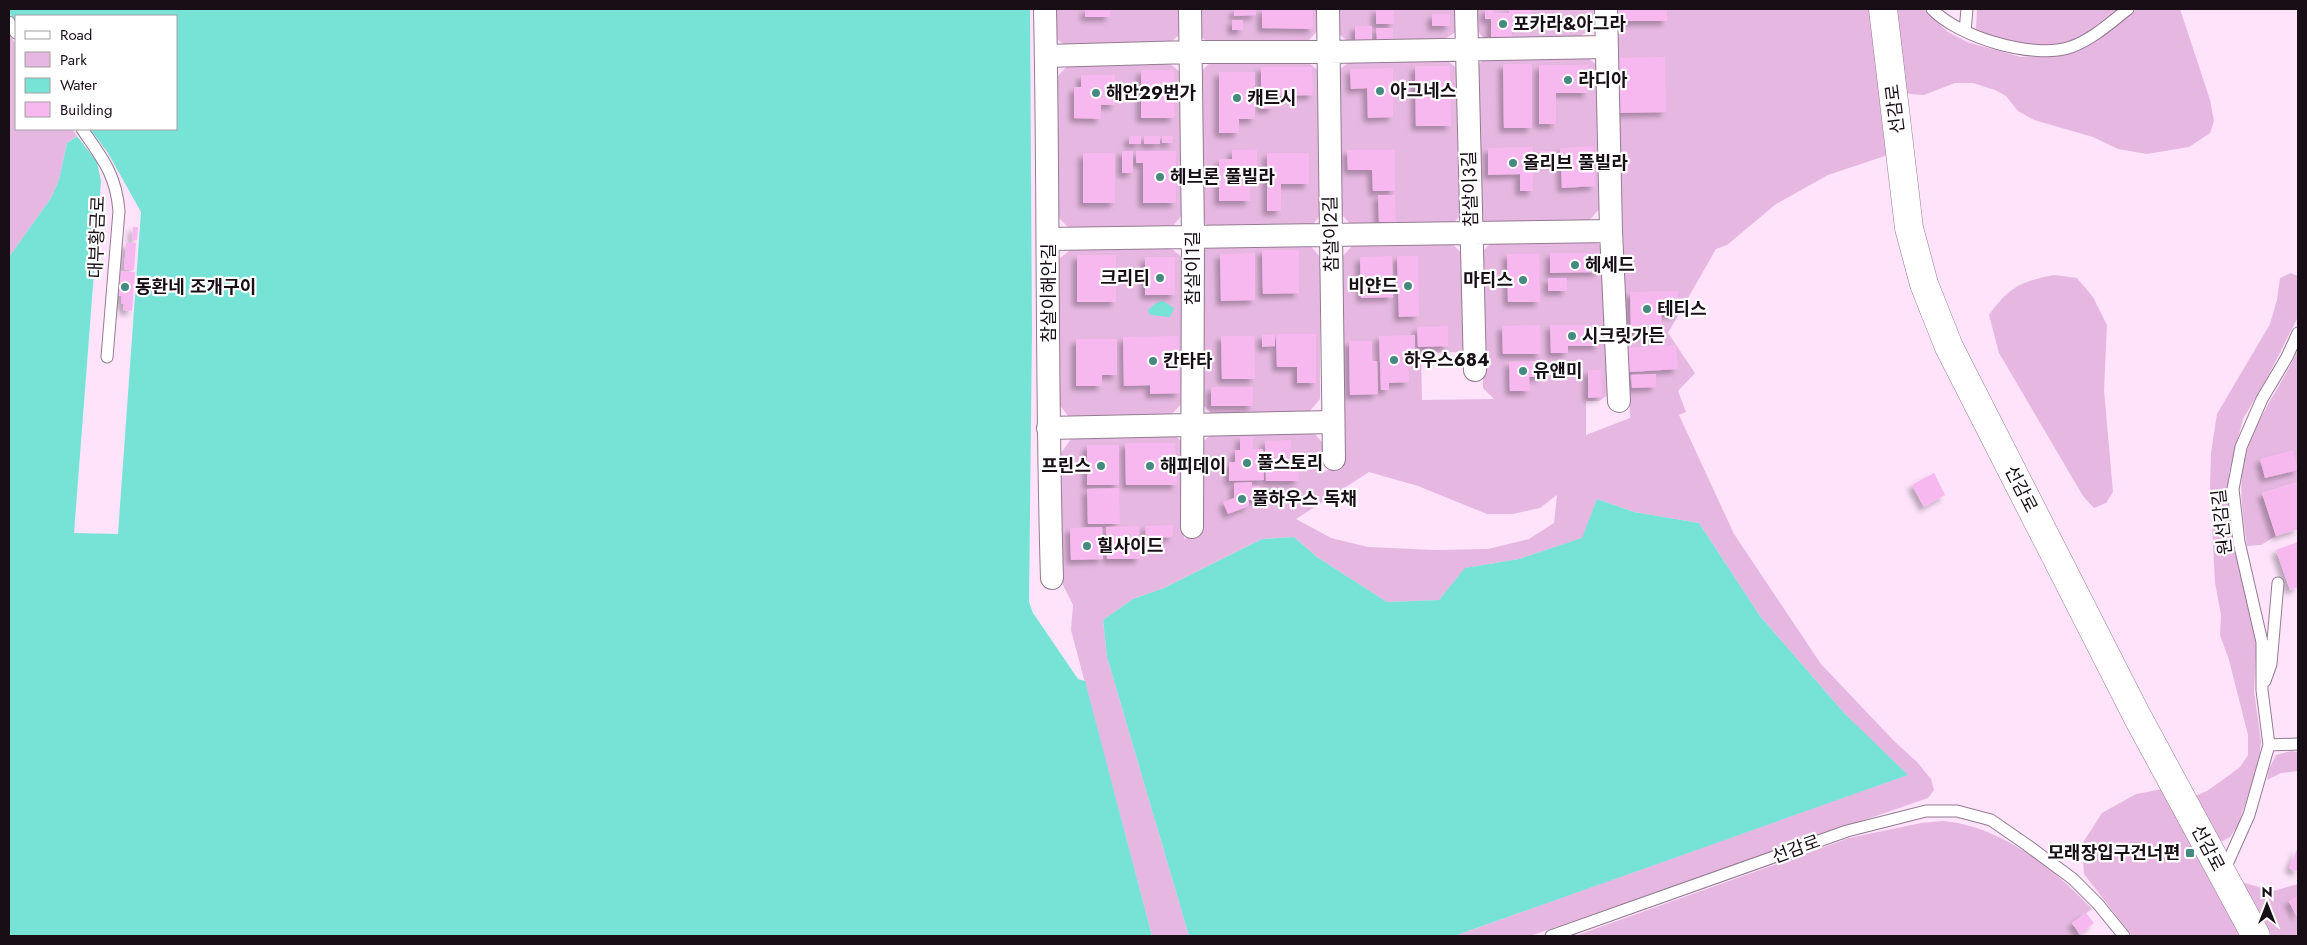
<svg xmlns="http://www.w3.org/2000/svg" width="2307" height="945" font-family="Jost,'Noto Sans KR',sans-serif">
  <style>
    .green { fill: #e6b8e1; fill-rule: evenodd }
    .water { fill: #76e3d6 }
    .pier { fill: #fee3fb }
    .building { fill: #f7b8f0; filter: url(#shadow) }
    .lines { fill: none; stroke-linecap: round; stroke-linejoin: round }
    .lane-casing { stroke: #937b91; stroke-width: 13 }
    .street-casing { stroke: #937b91; stroke-width: 24 }
    .secondary-casing { stroke: #937b91; stroke-width: 29 }
    .lane { stroke: #fff; stroke-width: 11 }
    .street { stroke: #fff; stroke-width: 22 }
    .secondary { stroke: #fff; stroke-width: 28 }
    .poi-dot { fill: #448a81; stroke: #fff; stroke-width: 2 }
    .labels { text-anchor: middle; dominant-baseline: central; stroke-width: 4.5; stroke-linejoin: round; paint-order: stroke }
    .poi-label { font-size: 18px; font-weight: bold; fill: #170e16; stroke: #fff; text-anchor: start }
    .street-label { font-size: 18px; fill: #170e16; stroke: #fff }
  </style>
  <defs>
    <filter id="shadow"><feDropShadow dx="-4.5" dy="4.5" stdDeviation="2.5" flood-color="#0004"/></filter>
  </defs>
  <rect width="100%" height="100%" fill="#fee3fb"/>
  <path class="green" d="M1055 9H1180V34L1165 47 1069 48 1055 38Z
    M1197 9H1317V31L1309 40 1209 44 1197 32Z
    M1337 9H1457V31L1442 41 1349 43 1337 32Z
    M1475 9H1594V27L1579 37 1486 41 1475 28Z
    M1614 9H1869L1888 155 1828 175 1776 204 1727 245 1716 249 1668 333 1695 373 1678 391 1686 412 1679 415 1734 534 1821 664 1894 741 1917 762 1931 779 1934 790 1928 798 1530 936H1454L1907 775 1845 714 1760 616 1699 523 1634 512 1597 499 1583 538 1519 559 1466 568 1439 600 1387 602 1317 557 1294 537 1262 539 1164 588 1133 599 1103 620 1107 657 1189 936H1152L1071 630 1073 605 1063 585 1061 453 1071 439 1174 434 1184 444V539L1203 530 1200 444 1212 434 1312 431 1322 442V473L1344 462 1345 401 1341 258 1353 245 1450 241 1462 254 1465 352 1421 353 1422 400 1494 399 1483 388 1481 253 1493 241 1595 240 1606 252 1611 393 1599 401H1586V435L1630 418C1626 281 1618 145 1614 9ZM1369 472 1418 486 1487 514H1513L1540 508 1557 495 1554 523 1529 539 1488 549 1435 550 1368 547 1331 538 1296 519Z
    M1894 9H1923L1948 32 1967 42 2021 57 2049 56 2076 50 2137 9H2180L2210 100 2214 121 2210 133 2189 147 2147 154 2118 149 2093 137 2034 120 2018 111 2006 96 1995 90 1973 83H1955L1924 95 1910 94 1903 90Z
    M1977 9H2122C2110 17 2098 30 2084 36 2049 53 2010 44 1976 29Z
    M9 33 16 45V129H72L77 136 67 143 59 180 51 198 9 257Z
    M1586 56 1598 66 1600 208 1588 222 1487 225 1477 212 1473 70 1485 58Z
    M1444 58 1458 69 1464 211 1451 226 1353 227 1339 212 1337 72 1350 61Z
    M1168 62 1180 72 1181 216 1170 230 1070 229 1056 215 1057 77 1069 64Z
    M1308 62 1320 72 1321 214 1311 227 1211 229 1198 217V74L1210 63Z
    M1309 244 1320 257V399L1310 411 1213 415 1201 403 1200 256 1209 245Z
    M1119 249H1172L1183 258V402L1171 415 1069 417 1058 403V260L1070 250Z
    M2291 273 2298 276V317L2267 378 2243 419 2229 472 2231 524 2257 638 2254 691 2261 741 2259 763 2238 825 2230 837 2223 841 2215 839 2195 796 2207 791 2224 779 2240 767 2248 755V735L2229 660 2220 635 2221 615 2215 583 2210 487 2211 453 2217 414 2270 324 2277 300 2280 278Z
    M2054 275 2077 278 2093 297 2107 325 2104 390 2113 492 2106 503 2094 508 2083 496 1999 353 1989 315C2010 286 2020 282 2054 275Z
    M2298 350V482L2262 493 2276 536 2261 545 2247 546C2243 516 2237 483 2246 454 2257 416 2282 385 2298 350Z
    M2291 751 2298 752V771L2281 773 2267 780 2269 769 2276 755Z
    M2163 789 2245 936H2132L2084 874 2082 844 2102 813 2136 794Z
    M1943 821C2000 826 2054 868 2092 909L2072 923 2080 936H1575L1849 838 1921 823Z
    M2241 882 2273 891 2298 884V896L2289 902 2298 918V936H2272Z"/>
  <path class="water" d="M9 9H1030L1032 332 1029 602 1033 613 1078 679 1085 681 1152 936H9V257L51 198 59 180 67 143 88 129H176V16H16V23L9 12Z
    M1163 301 1174 308 1170 317 1150 315 1148 310 1156 303Z
    M1597 499 1634 512 1699 523 1760 616 1845 714 1908 775 1454 936H1189L1107 657 1103 620 1133 599 1164 588 1262 539 1294 537 1317 557 1387 602 1439 600 1465 568 1519 559 1582 538Z"/>
  <path class="pier" d="M88 129H90L108 153 141 212 118 534 74 533 101 181 97 162 77 136Z"/>
  <path class="building" d="M1085 9H1110V17H1085Z
    M1234 9H1256V15L1234 16Z
    M1262 9H1313V29L1262 28Z
    M1376 9H1394V24H1376Z
    M1485 9H1494V13H1509V9H1531V25H1512V37H1491V19H1485Z
    M1618 9H1667V21H1618Z
    M1432 14H1450V26H1432Z
    M1232 20H1243V30H1232Z
    M1355 26H1372V40H1355Z
    M1376 28H1393V40H1377Z
    M1665 57 1666 112 1620 113 1619 58Z
    M1503 64H1532V128H1504Z
    M1539 65H1588V93H1556V124H1539Z
    M1415 66H1450L1451 126H1416Z
    M1261 67H1312L1313 95 1273 96V108L1261 109Z
    M1393 68V117L1368 118 1367 88 1351 89 1350 69Z
    M1141 70H1174V118H1141Z
    M1219 72H1255V119H1239V133H1219Z
    M1081 75H1115V105H1101V119L1074 118V87H1081Z
    M1129 136H1141V144H1129Z
    M1144 136H1160V144H1144Z
    M1162 136H1173V143H1162Z
    M1594 146 1595 186 1562 188 1560 148Z
    M1533 147V191H1520V174L1488 175V148Z
    M1232 150H1257V169H1250V201H1219V159H1232Z
    M1347 150H1395V191H1373L1372 170H1348Z
    M1122 151H1133V173H1122Z
    M1136 151H1176V203H1143V163H1136Z
    M1539 151H1556V163H1540Z
    M1083 153H1115V203H1083Z
    M1267 153H1309V184H1281V211H1267Z
    M1378 195H1395L1396 222H1379Z
    M133 227H138L137 240H132Z
    M126 243H136L134 270H124Z
    M1262 250H1299V293L1263 294Z
    M1255 253V300L1221 301 1220 254Z
    M1550 253H1599V272L1550 273Z
    M1507 254H1539L1540 302H1508Z
    M1077 255H1116V302H1077Z
    M1392 256 1393 297 1361 298 1360 257Z
    M1397 256H1418L1419 316 1399 317Z
    M1145 257H1175V295H1145Z
    M117 271 135 272 132 311 123 310 124 304H121V296H115Z
    M1548 278H1567V291H1548Z
    M1678 291V314H1661L1662 333H1631L1630 292Z
    M1540 325 1541 354H1503L1502 326Z
    M1550 325H1599V346H1568V353H1551Z
    M1448 326V346L1418 347 1417 327Z
    M1275 334V346L1262 347V335Z
    M1276 334H1316V383H1297V367H1277Z
    M1415 335V351L1408 352 1409 382 1389 383V390H1381L1379 336Z
    M1178 336 1180 393 1150 394V385L1124 386 1123 337Z
    M1221 336H1254L1255 379H1222Z
    M1076 339H1117V375H1102V386H1076Z
    M1349 341H1372V361H1377L1378 394 1350 395Z
    M1676 345 1678 369 1629 372 1628 348Z
    M1542 361V377H1529L1530 391H1510L1509 362Z
    M1588 370H1601L1602 397 1588 398Z
    M1656 374V387L1632 388 1631 375Z
    M1211 387H1253V406H1211Z
    M1240 437H1253V449H1263L1264 480 1229 481V462H1235V450H1240Z
    M1291 440V460H1298L1299 481H1266L1265 441Z
    M1125 443H1175L1177 485H1126Z
    M1087 445H1119V485H1087Z
    M2293 450 2298 470 2265 478 2260 459Z
    M1934 473 1945 495 1924 507 1912 485Z
    M1252 482V486H1260V499L1249 500V506L1228 514 1223 502 1234 498V483Z
    M2298 482V529L2276 536 2262 493Z
    M1119 488 1120 524H1088L1087 489Z
    M1173 525V537L1146 538 1145 526Z
    M1139 526 1140 559H1107L1106 527Z
    M1102 527 1103 559 1071 560 1070 528Z
    M2298 542V587L2290 590 2276 550Z
    M2298 847V872L2289 868Z
    M2298 896V918L2289 901Z
    M2086 913 2094 923 2080 934 2072 923Z"/>
  <g class="lines">
    <g class="lane-casing">
      <path id="lane" d="M1932 9C1958 37 2034 60 2071 47 2093 39 2110 23 2128 9
        M9 22 16 33
        M1965 31 1967 9
        M82 129C102 158 116 174 119 211L107 357
        M2265 681 2271 664 2278 583
        M2269 745 2298 744
        M2224 871 2249 815 2269 745 2262 690V642L2239 542 2233 489 2241 447 2262 399 2287 357 2298 333
        M1551 936 1847 831 1926 811H1957L1991 820 2027 845 2073 879 2098 904 2124 936"/>
    </g>
    <g class="street-casing">
      <path id="street" d="M1045 9C1049 199 1046 388 1052 578
        M1190 9 1193 237 1192 527
        M1328 9 1334 459
        M1466 9 1475 370
        M1606 9 1611 231 1619 401
        M1046 56 1190 52H1329L1606 47
        M1049 239 1611 231
        M1048 428 1333 422"/>
    </g>
    <g class="secondary-casing">
      <path id="secondary" d="M1883 9 1909 228 1924 284 1949 347 2137 716 2256 936"/>
    </g>
    <use href="#lane" class="lane"/>
    <use href="#street" class="street"/>
    <use href="#secondary" class="secondary"/>
  </g>
  <g class="poi-dot">
    <circle cx="1503" cy="24" r="5"/>
    <circle cx="1568" cy="80" r="5"/>
    <circle cx="1380" cy="91" r="5"/>
    <circle cx="1096" cy="93" r="5"/>
    <circle cx="1237" cy="98" r="5"/>
    <circle cx="1513" cy="163" r="5"/>
    <circle cx="1160" cy="177" r="5"/>
    <circle cx="1575" cy="265" r="5"/>
    <circle cx="1160" cy="278" r="5"/>
    <circle cx="1523" cy="280" r="5"/>
    <circle cx="1408" cy="286" r="5"/>
    <circle cx="125" cy="287" r="5"/>
    <circle cx="1647" cy="309" r="5"/>
    <circle cx="1572" cy="336" r="5"/>
    <circle cx="1394" cy="360" r="5"/>
    <circle cx="1153" cy="361" r="5"/>
    <circle cx="1523" cy="371" r="5"/>
    <circle cx="1247" cy="463" r="5"/>
    <circle cx="1101" cy="466" r="5"/>
    <circle cx="1150" cy="466" r="5"/>
    <circle cx="1242" cy="499" r="5"/>
    <circle cx="1087" cy="546" r="5"/>
    <rect x="2185" y="848" width="10" height="10" rx="2.5"/>
  </g>
  <g class="labels">
    <g class="poi-label">
      <text x="1513" y="24">포카라&amp;아그라</text>
      <text x="1578" y="80">라디아</text>
      <text x="1390" y="91">아그네스</text>
      <text x="1106" y="93">해안29번가</text>
      <text x="1247" y="98">캐트시</text>
      <text x="1523" y="163">올리브 풀빌라</text>
      <text x="1170" y="177">헤브론 풀빌라</text>
      <text x="1585" y="265">헤세드</text>
      <text x="1150" y="278" text-anchor="end">크리티</text>
      <text x="1513" y="280" text-anchor="end">마티스</text>
      <text x="1398" y="286" text-anchor="end">비얀드</text>
      <text x="135" y="287">동환네 조개구이</text>
      <text x="1657" y="309">테티스</text>
      <text x="1582" y="336">시크릿가든</text>
      <text x="1404" y="360">하우스684</text>
      <text x="1163" y="361">칸타타</text>
      <text x="1533" y="371">유앤미</text>
      <text x="1257" y="463">풀스토리</text>
      <text x="1091" y="466" text-anchor="end">프린스</text>
      <text x="1160" y="466">해피데이</text>
      <text x="1252" y="499">풀하우스 독채</text>
      <text x="1097" y="546">힐사이드</text>
      <text x="2180" y="853" text-anchor="end">모래장입구건너편</text>
    </g>
    <g class="street-label">
      <text transform="translate(1895 109) rotate(-97)">선감로</text>
      <text transform="translate(1470 189) rotate(-92)">참살이3길</text>
      <text transform="translate(1331 234) rotate(-91)">참살이2길</text>
      <text transform="translate(97 237) rotate(-88)">대부황금로</text>
      <text transform="translate(1193 268) rotate(-90)">참살이1길</text>
      <text transform="translate(1049 293) rotate(-90)">참살이해안길</text>
      <text transform="translate(2021 489) rotate(63)">선감로</text>
      <text transform="translate(2222 522) rotate(-96)">원선감길</text>
      <text transform="translate(2208 848) rotate(62)">선감로</text>
      <text transform="translate(1796 849) rotate(-20)">선감로</text>
    </g>
  </g>
  <rect width="2307" height="945" fill="none" stroke="#170e16" stroke-width="20"/>
  <rect x="15" y="15" width="162" height="115" fill="#ffffff" stroke="#a29fa2"/>
  <rect x="25" y="31" width="25" height="8" fill="#ffffff" stroke="#a29fa2"/>
  <text x="60" y="40" font-size="15" fill="#170e16">Road</text>
  <rect x="25" y="52" width="25" height="15" fill="#e6b8e1" stroke="#a29fa2"/>
  <text x="60" y="65" font-size="15" fill="#170e16">Park</text>
  <rect x="25" y="78" width="25" height="15" fill="#76e3d6" stroke="#a29fa2"/>
  <text x="60" y="90" font-size="15" fill="#170e16">Water</text>
  <rect x="25" y="102" width="25" height="15" fill="#f7b8f0" stroke="#a29fa2"/>
  <text x="60" y="115" font-size="15" fill="#170e16">Building</text>
  <g transform="translate(2267 905)" stroke="#ffffff" stroke-width="4" paint-order="stroke">
  <path d="M0-4L9 19L0 12L-9 19Z" fill="#170e16"/>
  <text y="-8" font-size="14" font-weight="bold" text-anchor="middle" fill="#170e16">N</text>
  </g>
</svg>
